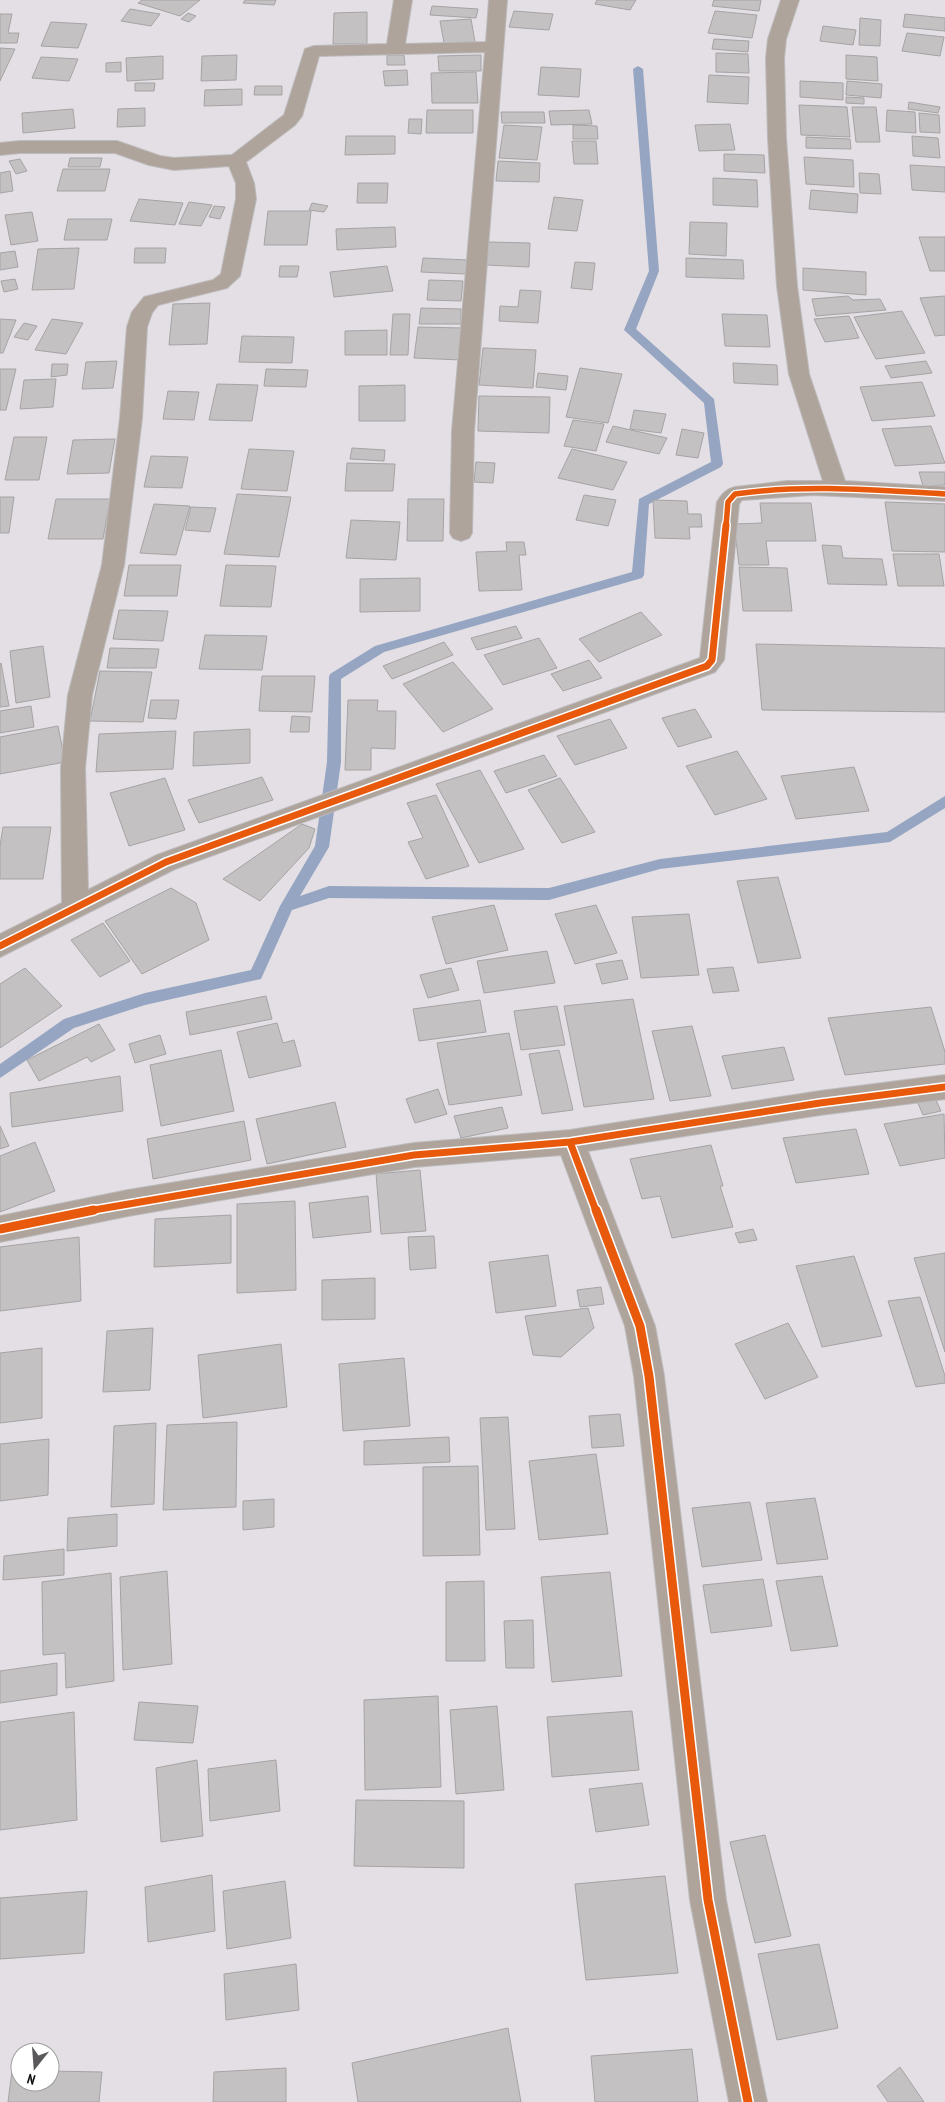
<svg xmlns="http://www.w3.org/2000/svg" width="945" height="2102" font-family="'PT Sans Narrow',sans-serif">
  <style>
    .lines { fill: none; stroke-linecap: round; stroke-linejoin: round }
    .stream { fill: #95a5c2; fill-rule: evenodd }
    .building { fill: #c4c1c3; stroke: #a6a3a5 }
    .minor-casing { stroke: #bdbbbd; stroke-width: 2 }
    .minor { fill: #afa49c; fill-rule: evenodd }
    .cycleway-far2-casing { stroke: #fff; stroke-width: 8 }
    .cycleway-far1-casing { stroke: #fff; stroke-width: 10 }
    .cycleway-casing { stroke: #fff; stroke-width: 12 }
    .cycleway-far2 { stroke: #e8590c; stroke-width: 5.5 }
    .cycleway-far1 { stroke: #e8590c; stroke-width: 7 }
    .cycleway { stroke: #e8590c; stroke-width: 9 }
  </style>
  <rect width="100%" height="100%" fill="#e3dfe4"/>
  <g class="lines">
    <path class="stream" d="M638 66 643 69 659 271 636 329 714 399 723 464 721 467 649 504 644 575 642 578 384 652 341 679V762L329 847 300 896 329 886 549 888 660 859 887 832 945 796V808L890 842 660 869 549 900 329 898 292 910 261 979 145 1005 74 1028 0 1078V1064L64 1019 145 993 251 970 280 906 315 846 327 762 329 677 330 674 375 646 632 572 639 499 711 462 704 403 624 330 649 271 633 69Z"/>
  </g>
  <path class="building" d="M142 0H200L180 16 138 3Z
    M245 0H276L274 5 243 3Z
    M597 0H636L630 10 595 4Z
    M714 0H761L759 11 712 6Z
    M432 6 478 9 476 18 430 15Z
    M130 9 160 14 151 26 121 21Z
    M514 11 553 14 549 30 509 27Z
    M715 11 757 15 752 38 708 33Z
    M367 12V44H333L334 13Z
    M188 13 196 16 189 22 181 19Z
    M0 14H12L8 33H19L17 43H0Z
    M905 14 945 18V31L903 27Z
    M860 18 881 20 880 46 859 45Z
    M471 19 475 42 444 43 440 21Z
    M51 22 87 24 78 48 41 46Z
    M823 26 856 30 853 45 820 41Z
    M907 33 944 37 940 56 902 51Z
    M714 39 749 41 748 52 712 49Z
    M0 48 15 49 0 81Z
    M716 53 748 54 749 73 716 72Z
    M237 55 236 80 201 81 202 56Z
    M387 55H404L405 65H387Z
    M481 55V71H439L438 56Z
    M846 55 877 57 878 81 846 79Z
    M163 56V79L127 81 126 58Z
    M41 57 78 59 69 81 32 78Z
    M121 62V72H106V63Z
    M541 67 581 69 579 97 538 95Z
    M407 70 408 85 385 86 383 71Z
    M476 72 478 103H432L431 73Z
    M709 75 749 77 748 104 707 102Z
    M800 81 843 83V100L800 97Z
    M847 81 882 84 881 98 846 95Z
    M135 83H155L154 91H135Z
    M255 86H282V95H254Z
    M242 89V105L204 106 205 90Z
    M846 97 864 98V104L846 103Z
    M909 102 940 107 938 113 908 109Z
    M799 105 847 107 850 137 801 135Z
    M852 107H876L880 142H856Z
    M145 108V126L117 127 118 109Z
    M73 109 75 128 23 133 22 113Z
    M427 110H473V133H426Z
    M589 110 592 124 551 125 549 111Z
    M887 110 915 112 916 133 886 131Z
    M501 112H544L545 123H502Z
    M919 113 939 115 940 133 920 132Z
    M409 119H422L421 134 408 133Z
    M730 124 735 150 699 151 695 125Z
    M504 125 542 127 537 160 499 158Z
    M573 125 597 126 598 139H573Z
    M346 136H395V154L345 155Z
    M912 136 938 138 940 158 913 156Z
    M806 137 850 139 851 149 806 148Z
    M572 141H596L598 164H574Z
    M724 154 764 155 765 173 724 171Z
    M804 157 853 160 854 187 806 184Z
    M70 158H102L100 167H68Z
    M20 159 27 171 16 174 9 161Z
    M498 161 540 163 539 182 496 181Z
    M910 165 945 167V192L912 190Z
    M63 169H110L105 191H57Z
    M10 171 13 191 0 193V173Z
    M859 173 879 174 881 194 860 193Z
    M713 178 757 180 758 207 713 205Z
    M358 183H388L387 203H357Z
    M811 190 858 194 857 213 809 209Z
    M554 197 583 200 577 231 548 229Z
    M139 199 183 203 175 225 130 221Z
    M189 202 212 205 201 226 179 224Z
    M312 203 328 206 324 212 309 210Z
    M214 206 225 207 220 219 209 217Z
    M268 211H311L307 245H264Z
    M32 212 38 241 11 245 5 215Z
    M68 219H112L107 240H64Z
    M690 222 727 223 726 256 689 254Z
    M395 227 396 247 337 250 336 229Z
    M919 237H945V271H930Z
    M488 242 530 243 529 267 486 265Z
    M79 248 74 289 32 290 38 249Z
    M135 248H166L165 263H134Z
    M15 251 18 267 0 270V253Z
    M423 258 468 260 466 274 421 272Z
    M686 258 743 260 744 279 686 277Z
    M575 262 595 263 592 290 571 288Z
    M280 266H299L297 277H279Z
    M387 266 393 291 334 297 330 272Z
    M803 268 866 272V295L803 290Z
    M15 279 18 289 4 292 1 281Z
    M429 280 463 281 461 301 427 300Z
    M520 290 541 291 538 323 499 321 500 306 518 307Z
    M848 296 853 300 880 299 886 310 816 316 812 299Z
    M945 296V335L935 336 920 298Z
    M210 303 207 344 169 345 173 304Z
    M421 308 461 309V324H419Z
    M902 311 925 353 876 359 854 317Z
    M393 314H410L408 355H390Z
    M722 314 767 315 770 347 725 346Z
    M849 316 859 338 825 342 814 319Z
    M0 319 16 320 3 353H0Z
    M52 319 83 323 66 354 35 350Z
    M24 323 37 326 28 340 14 337Z
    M418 327 463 328 461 360 414 358Z
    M387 330V355H345V331Z
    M242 336 294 337 292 363 239 362Z
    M483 348 536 350 533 388 479 385Z
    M117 361 113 388 82 389 86 362Z
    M926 361 932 373 891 378 885 366Z
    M733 363 777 365 778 385 734 383Z
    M52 364H68L67 375 51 377Z
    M580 368 622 374 608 423 566 417Z
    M0 369H16L6 410H0Z
    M266 369 308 370 306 387 264 386Z
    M538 373 568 376 566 390 536 387Z
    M56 379 53 407 20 409 24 380Z
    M922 382 935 416 872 421 860 387Z
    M217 384 258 385 252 421 209 420Z
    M405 385V421H359V386Z
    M168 391 199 392 194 420 163 419Z
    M479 396 550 397 549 433 478 431Z
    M634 410 666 414 661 433 630 429Z
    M573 420 604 424 596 451 564 446Z
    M613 426 667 438 659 454 606 442Z
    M931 426 945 463 895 466 882 429Z
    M682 429 704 433 698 458 676 455Z
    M14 437H47L39 480H5Z
    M115 439 109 473 67 474 73 440Z
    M352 448 385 450 384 461 350 459Z
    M249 449 294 451 287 491 241 489Z
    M572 449 627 462 613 490 558 478Z
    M151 456 188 457 182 488 144 487Z
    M476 462 495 463 493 483 474 482Z
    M347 463 395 464 393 491H345Z
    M919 472H945V485L923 486Z
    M237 494 291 497 279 557 224 554Z
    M584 495 616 500 608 526 576 520Z
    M0 497H14L9 533H0Z
    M56 499H110L103 539H48Z
    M408 499H444L443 541H407Z
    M653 500 687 501 688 514H701L702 527H689L690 539 655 538Z
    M885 502 945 504V552L892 551Z
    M760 503H811L816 541H766L769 565H739L734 524 762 523Z
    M154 504 190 506 176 555 140 553Z
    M191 507 216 508 210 532 185 530Z
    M351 520 400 522 396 560 346 558Z
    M506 542H524L526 555H519L522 590 479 591 476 552 507 551Z
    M822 545 841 546 843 558 882 559 887 585 828 584Z
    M893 554H939L944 586H898Z
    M129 565H181L177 596H124Z
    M226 565 276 566 271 607 220 606Z
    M739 567 787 568 792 611H743Z
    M420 578V611L360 612V579Z
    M119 610 168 611 163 641 113 639Z
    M641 612 662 635 599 662 579 639Z
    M516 626 522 638 477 650 471 638Z
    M205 635 267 636 262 670 199 669Z
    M539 638 557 668 503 685 484 655Z
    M444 642 453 655 392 679 383 666Z
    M756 644 945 648V712L762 710Z
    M43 646 50 697 16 703 10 651Z
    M110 648 159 649 156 668H107Z
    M589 660 602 678 563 691 551 674Z
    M453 662 493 709 443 732 403 684Z
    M1 663 9 706 0 707V664Z
    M100 671 152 672 143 722 90 721Z
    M262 676H315L312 712 259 711Z
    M151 700H179L176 719 148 718Z
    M348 700H378L377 711H396L395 749 371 748V770H345Z
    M31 706 34 727 0 733V711Z
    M695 709 712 737 678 747 662 718Z
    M292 716 310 717 309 732H290Z
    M610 719 627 748 575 765 557 736Z
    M58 726 65 762 0 774V737Z
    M250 729V763L193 766 194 732Z
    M176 731 173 769 96 772 99 734Z
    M737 751 767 799 715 815 686 766Z
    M544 755 557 776 506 793 494 771Z
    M854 767 869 811 796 819 781 776Z
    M480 770 524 849 479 863 436 784Z
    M262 777 273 800 199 823 188 800Z
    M165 778 185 830 129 846 110 793Z
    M560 778 595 832 562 843 528 790Z
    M436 795 469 866 426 879 408 842 423 838 407 803Z
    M302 824 315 829 309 848 260 901 223 879Z
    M3 827H51L43 879H0V846Z
    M778 877 801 958 758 963 737 881Z
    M171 888 196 903 209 940 142 974 105 921Z
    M494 905 508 950 446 964 432 917Z
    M596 905 617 953 575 964 555 914Z
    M689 914 699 975 641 978 632 917Z
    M103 923 130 961 100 977 71 940Z
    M547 951 555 983 484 993 477 961Z
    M622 960 628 979 602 984 596 964Z
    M733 967 739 991 713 993 707 969Z
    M25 968 62 1006 0 1048V984Z
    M451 968 459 990 428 998 420 975Z
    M266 996 272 1019 190 1035 186 1012Z
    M633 999 654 1099 584 1107 564 1006Z
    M480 1000 486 1032 419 1041 413 1009Z
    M557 1006 565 1045 521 1050 514 1011Z
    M931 1007 945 1052V1064L845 1075 828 1018Z
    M277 1023 283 1043 294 1040 301 1066 249 1078 237 1032Z
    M99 1024 115 1050 91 1062 87 1057 39 1081 27 1060Z
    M692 1026 711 1096 670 1101 652 1031Z
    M509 1033 522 1095 449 1105 437 1043Z
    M160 1035 166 1054 135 1063 129 1044Z
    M784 1047 794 1080 732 1089 722 1056Z
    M221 1050 234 1111 161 1126 150 1065Z
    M559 1050 573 1110 542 1114 529 1054Z
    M120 1076 123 1111 12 1127 10 1093Z
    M438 1089 447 1114 415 1123 406 1099Z
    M935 1098 941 1111 923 1115 917 1101Z
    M335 1102 346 1147 267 1164 256 1119Z
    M502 1107 508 1128 461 1138 454 1116Z
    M944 1114 945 1158 900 1166 884 1124Z
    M244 1121 251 1160 153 1179 147 1139Z
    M0 1126 9 1146 0 1149Z
    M856 1129 869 1174 796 1183 783 1138Z
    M35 1142 55 1191 0 1212V1156Z
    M711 1145 723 1186H720L733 1227 672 1238 660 1196 642 1199 630 1159Z
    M420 1170 426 1231 381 1234 376 1174Z
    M368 1196 371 1232 313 1238 309 1203Z
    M295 1201 296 1290 237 1293V1204Z
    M231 1215V1263L154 1267 155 1219Z
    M753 1229 757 1240 739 1243 735 1233Z
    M434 1236 436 1268 410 1270 408 1237Z
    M79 1237 81 1301 0 1311V1247Z
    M945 1253V1352L914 1258Z
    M548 1255 556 1306 496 1313 489 1262Z
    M854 1256 882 1336 822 1347 796 1266Z
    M375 1278V1319L322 1320V1280Z
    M601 1287 604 1304 580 1307 577 1290Z
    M920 1297 945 1376V1383L916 1387 888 1301Z
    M588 1308 594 1328 561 1357 533 1355 525 1316Z
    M788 1323 818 1377 765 1399 735 1344Z
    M153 1328 150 1390 103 1392 107 1331Z
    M281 1344 287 1407 203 1418 198 1355Z
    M42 1348V1418L0 1423V1353Z
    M404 1358 410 1426 343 1431 339 1364Z
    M620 1414 624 1446 592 1448 589 1416Z
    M508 1417 515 1529 486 1530 480 1418Z
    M237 1422 236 1507 163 1510 167 1425Z
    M156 1423 154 1504 111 1507 114 1426Z
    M449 1437 450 1462 364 1465V1441Z
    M49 1439 48 1495 0 1501V1444Z
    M596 1454 608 1534 539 1540 529 1461Z
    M478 1466 480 1555 423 1556V1467Z
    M815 1498 828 1559 777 1564 766 1503Z
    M274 1499V1527L243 1530V1501Z
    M750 1502 762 1560 702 1567 692 1508Z
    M117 1514V1546L67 1551 68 1518Z
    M64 1549V1575L3 1580 4 1556Z
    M167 1571 172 1664 123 1670 120 1577Z
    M610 1572 622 1676 552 1682 541 1577Z
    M111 1573 114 1681 66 1688 65 1653 43 1655 42 1582Z
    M822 1576 838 1646 791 1651 776 1581Z
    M763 1579 772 1626 711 1633 703 1585Z
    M484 1581 485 1661H446V1582Z
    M533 1620 534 1668H506L504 1621Z
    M57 1663V1695L0 1703V1671Z
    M438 1696 441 1787 365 1790 364 1700Z
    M139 1702 198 1706 193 1743 134 1740Z
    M497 1706 504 1790 456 1794 450 1710Z
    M632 1711 639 1770 552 1777 547 1717Z
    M74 1712 77 1820 0 1830V1722Z
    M197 1760 203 1836 161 1842 156 1768Z
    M276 1760 280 1811 210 1821 208 1769Z
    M642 1783 649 1825 596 1832 589 1789Z
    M356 1800 464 1801V1868L354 1866Z
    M765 1835 791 1936 755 1943 730 1842Z
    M212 1875 215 1931 148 1942 145 1887Z
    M665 1876 678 1973 586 1980 575 1884Z
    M285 1881 291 1938 227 1949 223 1891Z
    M87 1891 84 1953 0 1959V1898Z
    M819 1944 838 2028 777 2040 758 1954Z
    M296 1964 299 2010 226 2020 224 1974Z
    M508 2028 521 2102H358L352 2063Z
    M692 2049 698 2102H595L591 2056Z
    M900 2067 924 2102H888L877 2086Z
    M286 2068V2102H213L214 2072Z
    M12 2071H20V2082H50V2071L102 2072 99 2102H8Z"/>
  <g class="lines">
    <g class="minor-casing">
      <path id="minor" d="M394 0H412L405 44 486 42 489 0H507L474 431 472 533 469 538 461 541 453 538 450 533 452 431 485 52 319 56 302 116 295 125 246 162 254 183 256 199 240 276 227 288 158 305 152 313 147 327 142 418 124 565 92 695 85 768 88 890 157 855 700 658 717 502C722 494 726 489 735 487L787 481H823L789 374 777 286 768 138 766 58 768 39 781 0H799L786 39 784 58 786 138 797 286 809 374 845 481 945 487V501L813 495 742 500 739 504 724 660 715 672 175 869 0 957V934L62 903 61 768 68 695 102 565 120 418 127 327 132 312 144 297 213 280 221 274 236 199V183L229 166 174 170 149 165 115 153H20L0 155V143L20 141H117L160 156 174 158 232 155 284 115 305 49 314 46 387 44Z
        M945 1075V1099L820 1115 588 1151 655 1326 664 1376 726 1900 767 2102H729L690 1900 634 1376 625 1326 561 1155 414 1167 128 1216 0 1242V1216L128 1190 414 1143 570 1130 820 1091Z"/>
    </g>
    <use href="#minor" class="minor"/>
    <g class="cycleway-far2-casing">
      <path id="cycleway-far2" d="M726 526 728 502 735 494C805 484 875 490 945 494"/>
    </g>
    <g class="cycleway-far1-casing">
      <path id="cycleway-far1" d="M0 946 166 862 707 666 712 660 726 525
        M570 1142 596 1211
        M88 1211 414 1155 570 1142 820 1103 945 1087"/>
    </g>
    <g class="cycleway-casing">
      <path id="cycleway" d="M596 1210 640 1326 649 1376 708 1900 748 2102
        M0 1229 94 1210"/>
    </g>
    <use href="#cycleway-far2" class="cycleway-far2"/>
    <use href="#cycleway-far1" class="cycleway-far1"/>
    <use href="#cycleway" class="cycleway"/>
  </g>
  <g transform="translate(35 2067) rotate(197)"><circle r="24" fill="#ffffff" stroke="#a09fa0"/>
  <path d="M0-4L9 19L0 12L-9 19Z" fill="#5b585c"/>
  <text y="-8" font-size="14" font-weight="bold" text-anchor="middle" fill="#121012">N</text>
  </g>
</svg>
